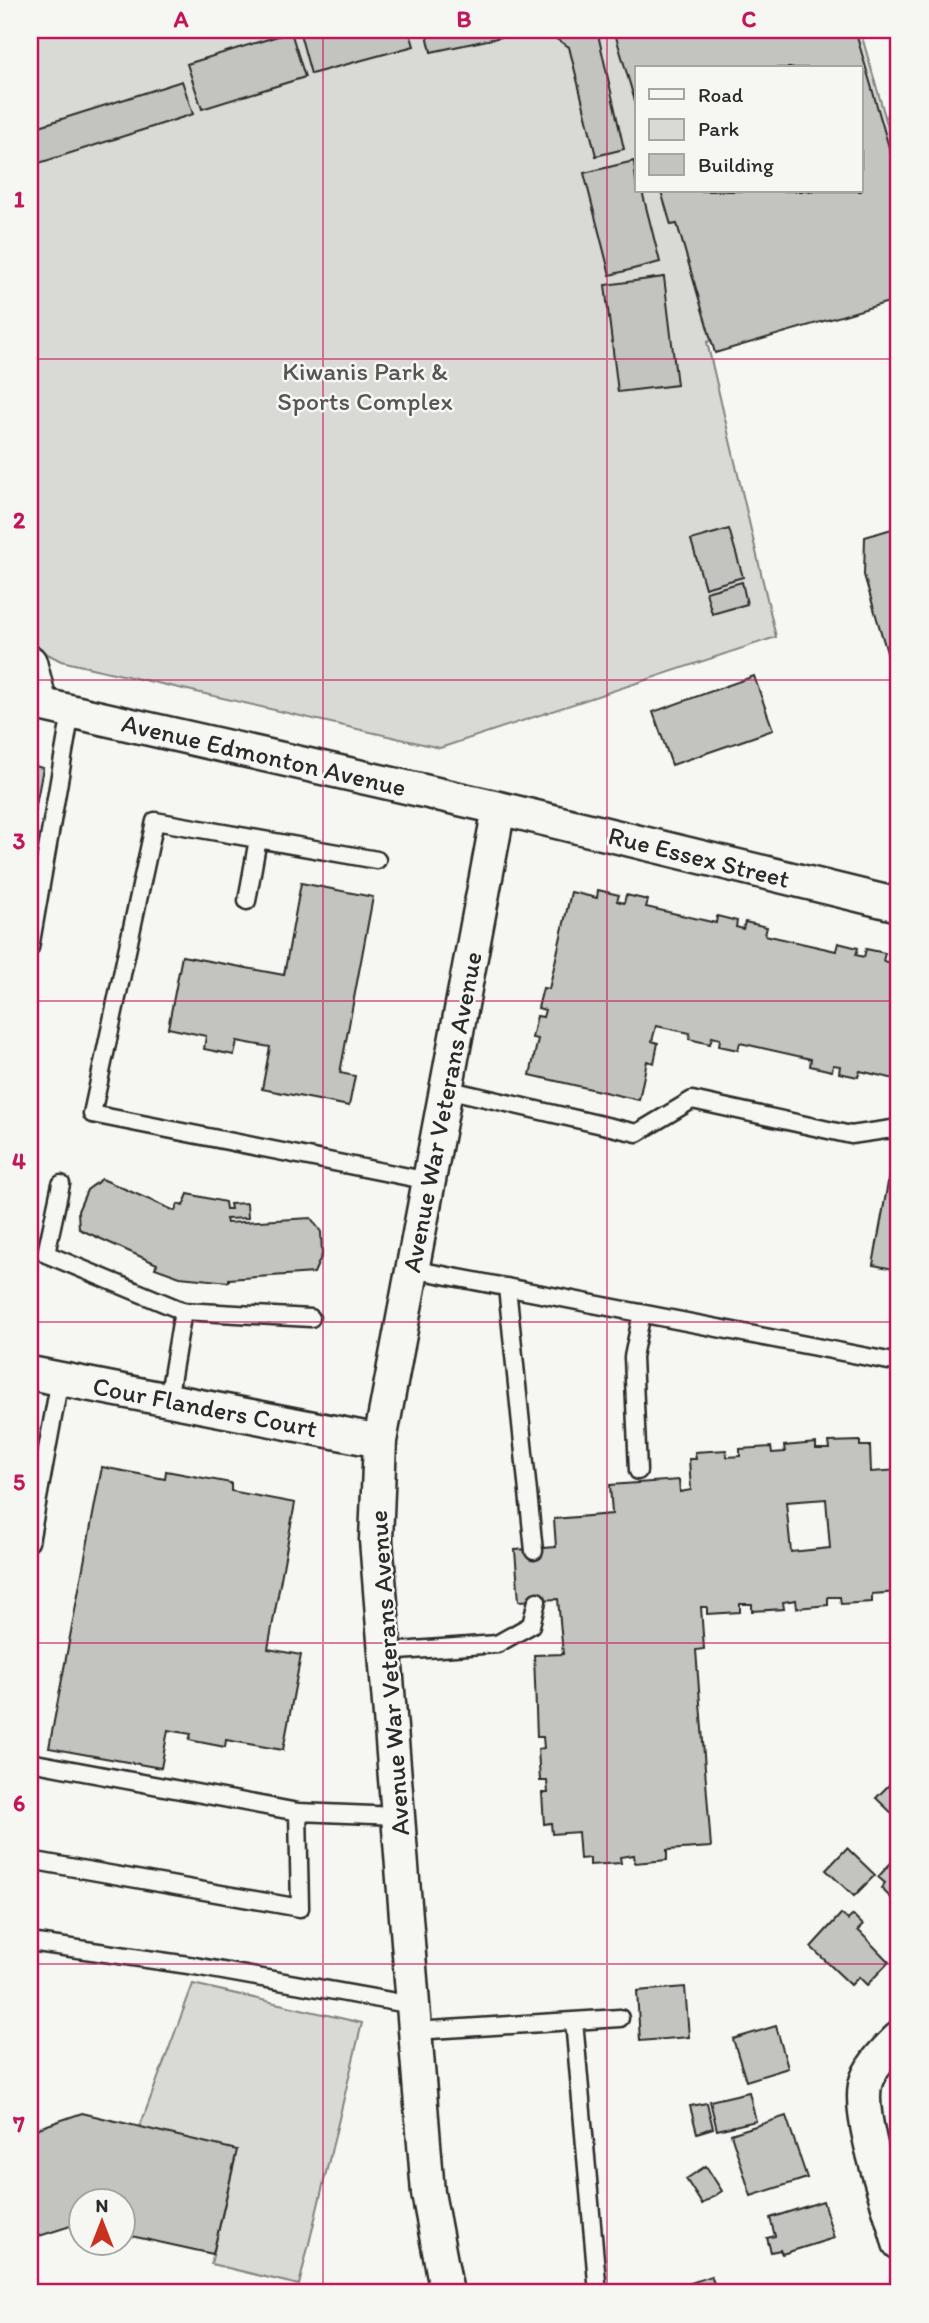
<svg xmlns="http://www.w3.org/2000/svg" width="929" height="2323" font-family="Itim,sans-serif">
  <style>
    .green { fill: #d9d9d5; stroke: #828280; stroke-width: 2; fill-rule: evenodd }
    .building { fill: #c3c3c0; stroke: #2b2b2b; stroke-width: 2; fill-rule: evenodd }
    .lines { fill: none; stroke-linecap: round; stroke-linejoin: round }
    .lane-casing { stroke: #2b2b2b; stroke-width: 21 }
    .street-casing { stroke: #2b2b2b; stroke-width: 37 }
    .lane { stroke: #f6f6f2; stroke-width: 16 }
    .street { stroke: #f6f6f2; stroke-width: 32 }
    .grid { fill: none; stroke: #c2185b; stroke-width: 2; stroke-opacity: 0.55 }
    .labels { text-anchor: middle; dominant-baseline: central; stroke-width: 5; stroke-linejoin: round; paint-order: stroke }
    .park-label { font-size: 26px; fill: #565656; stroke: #f6f6f2 }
    .street-label { font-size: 26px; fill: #2b2b2b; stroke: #f6f6f2 }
    .neatline { fill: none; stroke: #c2185b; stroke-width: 2.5 }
    .grid-label { font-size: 23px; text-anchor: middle; font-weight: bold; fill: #c2185b }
  </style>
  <rect width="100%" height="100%" fill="#f6f6f2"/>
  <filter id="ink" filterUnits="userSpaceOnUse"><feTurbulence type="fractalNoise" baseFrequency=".0143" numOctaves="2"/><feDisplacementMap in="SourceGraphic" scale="14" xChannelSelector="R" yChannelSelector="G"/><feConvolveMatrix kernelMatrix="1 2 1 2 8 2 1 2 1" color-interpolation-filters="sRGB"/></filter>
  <g filter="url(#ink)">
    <path class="green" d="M30 30H860L899 165V287L707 342 776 637 440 748 61 661 36 648 30 624ZM637 68H861V191H637Z
      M193 1984 362 2023 299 2285 211 2264 235 2160 136 2137Z"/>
    <path class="building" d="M299 30H409L414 46 311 74Z
      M426 30H535L431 52Z
      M542 30H597L624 149 596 156 569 47Z
      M614 30H855L899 182V299L715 353 677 224 671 225 661 191H861V68H637V108Z
      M291 32 305 77 202 109 187 64Z
      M182 81 193 114 30 166V129Z
      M634 161 637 191H642L660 262 610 275 584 173Z
      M664 277 677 385 618 392 605 285Z
      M895 528 899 542V693L864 575 865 537Z
      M729 529 743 577 705 588 691 540Z
      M742 582 747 604 712 614 706 592Z
      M754 676 773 730 672 765 653 712Z
      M30 765 43 768 30 837Z
      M301 883 373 897 340 1073 355 1076 349 1106 262 1089 270 1047 237 1041 234 1055 204 1049 206 1036 168 1028 182 956 284 975Z
      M598 890 619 895 617 901 624 903 626 895 648 900 646 907 716 923 717 916 737 921 736 927 743 929 745 922 767 927 765 935 836 951 838 943 858 948 856 955 864 957 866 949 885 953 883 961 899 965V1080L860 1071 858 1077 839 1073 840 1066 833 1065 832 1071 810 1066 811 1059 740 1043 738 1050 719 1046 720 1039 712 1037 710 1044 689 1039 690 1033 656 1026 652 1041 658 1043 654 1063 647 1061 639 1100 530 1075 538 1039 532 1038 537 1016 543 1017 545 1010 538 1008 543 988 549 989 571 892 597 898Z
      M893 1155 899 1156V1270L873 1265Z
      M102 1179 175 1211 178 1204 183 1206 188 1194 225 1202 226 1209H231L230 1204 247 1203 248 1218 226 1219 227 1223 311 1218 321 1232 322 1255 314 1273 229 1279V1282L180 1277 155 1268 157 1264 79 1229 78 1211 87 1190Z
      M860 1441V1446H870L871 1472 899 1470V1592L872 1594V1602L841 1604 840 1597H828V1605L797 1608 796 1600 783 1602 784 1609 752 1611V1604H740V1612L707 1614V1607H701L704 1649 696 1650 711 1847 667 1850V1860L635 1863 634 1855 620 1857 621 1863 590 1865V1858L580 1859 578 1832 552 1834 551 1823 544 1824 542 1793H548L547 1781H540L538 1749 544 1748 543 1737H537L534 1655 563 1654 558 1599 519 1601 515 1550 556 1547 554 1519 612 1514 610 1485 679 1480 680 1492 691 1490 689 1459H696L695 1452 726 1450 727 1457 740 1456V1449L771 1447 772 1453 785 1452 784 1446 816 1443V1449H830L829 1442ZM826 1499 830 1548 791 1552 786 1502Z
      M102 1467 165 1479 166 1471 231 1483V1491L295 1503 268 1649 301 1655 283 1750 226 1740 225 1747 189 1740 191 1734 168 1730 161 1768 49 1748Z
      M899 1775V1820L876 1798Z
      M847 1848 875 1875 854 1896 826 1870Z
      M899 1854V1906L881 1888 885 1883 878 1877Z
      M841 1914 848 1920 853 1915 863 1925 858 1930 889 1962 867 1985 859 1977 851 1985 811 1947Z
      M685 1987 689 2037 640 2041 637 1991Z
      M776 2026 788 2068 746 2081 733 2039Z
      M749 2092 756 2121 717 2130 710 2101Z
      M707 2103 713 2128 697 2133 690 2106Z
      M82 2113 237 2150 213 2254 122 2234V2200H80V2223L30 2239V2131Z
      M786 2116 807 2178 751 2196 731 2134Z
      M706 2166 722 2191 702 2204 686 2179Z
      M823 2201 834 2238 782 2254 780 2250 771 2252 767 2238 775 2236 770 2218Z
      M711 2276 718 2293H685L682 2286Z"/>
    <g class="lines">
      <g class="lane-casing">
        <path id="lane" d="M377 860 155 821 92 1114 429 1181
          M247 901 258 839
          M30 948 71 712
          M446 1089 637 1133 692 1100 851 1135 899 1128
          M61 1184 46 1254 183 1311 311 1318
          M412 1269 899 1363
          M507 1287 534 1551
          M168 1400 183 1311
          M638 1471 633 1357 642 1313
          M30 1542 60 1379
          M385 1652 497 1644 531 1625 537 1601
          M30 1762 298 1812 398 1816
          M30 1860 300 1908 298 1812
          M30 1942 195 1966 413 2005
          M574 2021 598 2293
          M415 2031 620 2018"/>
      </g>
      <g class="street-casing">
        <path id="street" d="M30 662 41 705
          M30 702 499 808 899 905
          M30 1373 380 1441
          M899 2038C886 2051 869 2067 865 2085 858 2122 889 2204 899 2243
          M447 2293 428 2193 376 1540 380 1441 499 808"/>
      </g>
      <use href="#lane" class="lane"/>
      <use href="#street" class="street"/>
    </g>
  </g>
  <path class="grid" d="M323 30V2293M607 30V2293M30 359H899M30 680H899M30 1001H899M30 1322H899M30 1643H899M30 1964H899"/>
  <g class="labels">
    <g class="park-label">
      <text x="365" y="371">Kiwanis Park &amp;<tspan x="365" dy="30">Sports Complex</tspan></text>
    </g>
    <g class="street-label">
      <text transform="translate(264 755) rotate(13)">Avenue Edmonton Avenue</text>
      <text transform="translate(699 857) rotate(14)">Rue Essex Street</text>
      <text transform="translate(442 1112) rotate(-79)">Avenue War Veterans Avenue</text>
      <text transform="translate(205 1407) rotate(11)">Cour Flanders Court</text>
      <text transform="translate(389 1673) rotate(-94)">Avenue War Veterans Avenue</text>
    </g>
  </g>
  <rect width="929" height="2323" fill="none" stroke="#f6f6f2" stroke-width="77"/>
  <rect x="635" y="66" width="228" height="126" fill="#f6f6f2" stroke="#a5a5a2" stroke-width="2"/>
  <rect x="649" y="89" width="35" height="10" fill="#f6f6f2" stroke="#a5a5a2" stroke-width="2"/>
  <text x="698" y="102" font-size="21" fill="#2b2b2b">Road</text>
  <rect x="649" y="119" width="35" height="21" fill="#d9d9d5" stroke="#a5a5a2" stroke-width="2"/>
  <text x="698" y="136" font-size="21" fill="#2b2b2b">Park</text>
  <rect x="649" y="154" width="35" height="21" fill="#c3c3c0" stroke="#a5a5a2" stroke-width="2"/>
  <text x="698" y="172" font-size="21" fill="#2b2b2b">Building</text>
  <g transform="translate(102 2222)"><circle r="33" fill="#f6f6f2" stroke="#a5a5a2" stroke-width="2"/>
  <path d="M0-5L12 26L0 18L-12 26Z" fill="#c8321e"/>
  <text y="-10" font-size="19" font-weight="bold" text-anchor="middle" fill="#2b2b2b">N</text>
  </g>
  <rect x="38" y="38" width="852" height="2246" class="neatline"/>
  <g class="grid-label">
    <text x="181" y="27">A</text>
    <text x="464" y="27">B</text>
    <text x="749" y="27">C</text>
    <text x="19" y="207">1</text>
    <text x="19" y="528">2</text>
    <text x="19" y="849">3</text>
    <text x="19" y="1169">4</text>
    <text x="19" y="1490">5</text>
    <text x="19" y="1811">6</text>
    <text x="19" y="2132">7</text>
  </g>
</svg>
